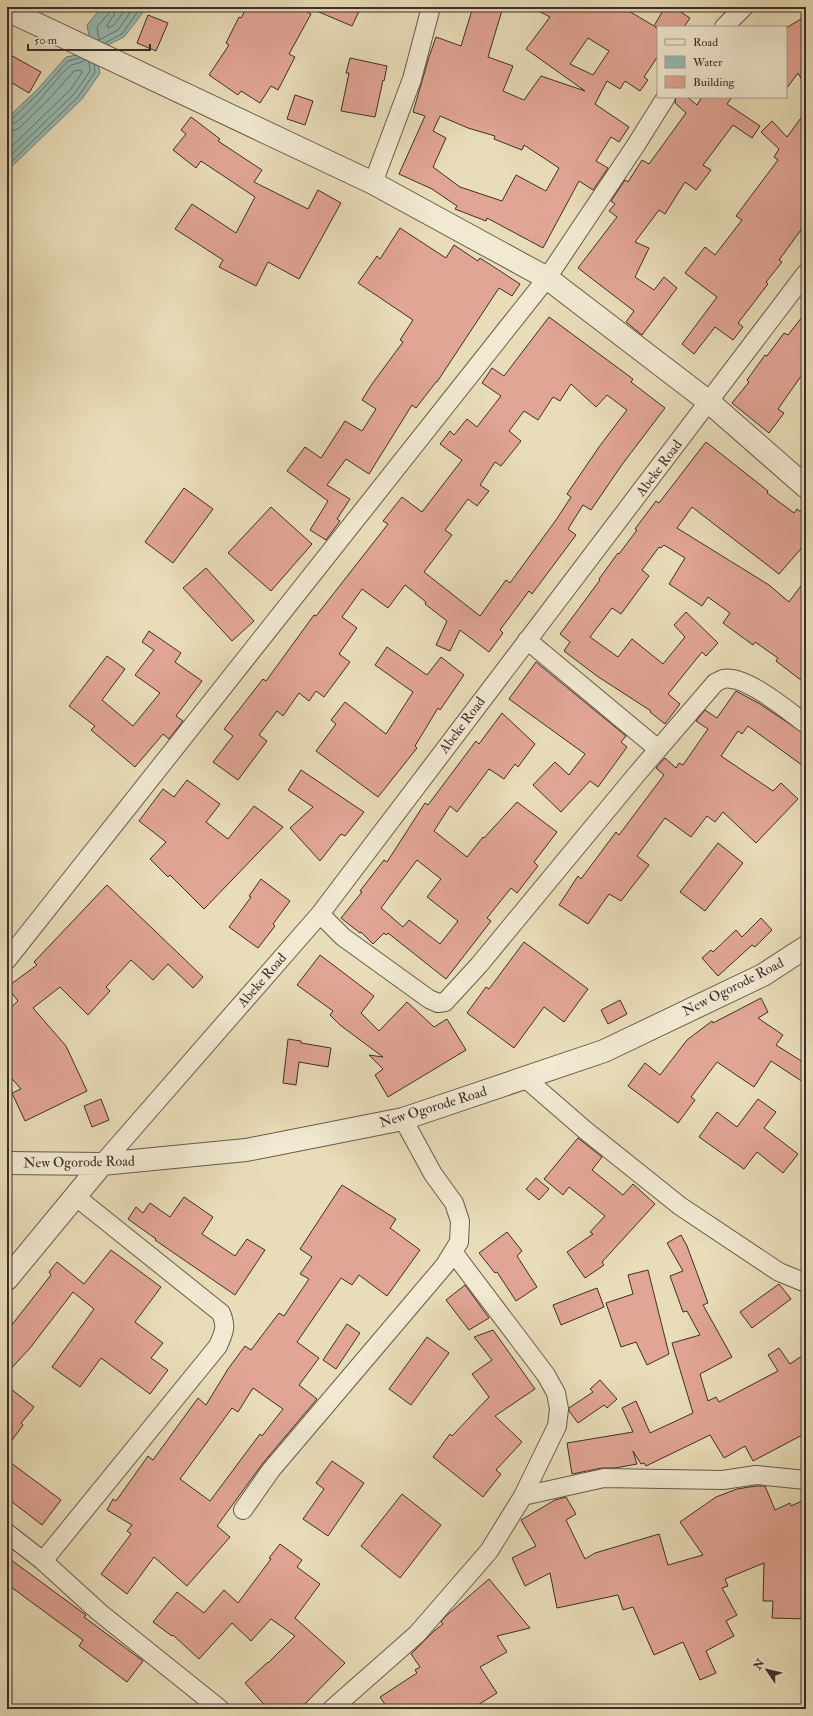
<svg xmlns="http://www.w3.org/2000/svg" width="813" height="1716" font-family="'IM FELL Double Pica',serif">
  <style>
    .water { fill: #97bbb3; stroke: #73837c }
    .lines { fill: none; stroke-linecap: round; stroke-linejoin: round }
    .shore { stroke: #6a756e; stroke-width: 1 }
    .building { fill: #e1a595; stroke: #3c2f2a; fill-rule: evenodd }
    .minor-casing { stroke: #675a4e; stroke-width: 20 }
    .tertiary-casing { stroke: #675a4e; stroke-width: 24 }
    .minor { stroke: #f1e9d2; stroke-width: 18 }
    .tertiary { stroke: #f1e9d2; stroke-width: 22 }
    .labels { text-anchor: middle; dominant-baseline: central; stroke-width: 3.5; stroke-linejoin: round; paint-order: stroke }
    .street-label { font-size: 14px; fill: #3c2f2a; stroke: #f1e9d2 }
  </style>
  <rect width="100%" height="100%" fill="#e9ddb9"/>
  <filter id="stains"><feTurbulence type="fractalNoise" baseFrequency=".005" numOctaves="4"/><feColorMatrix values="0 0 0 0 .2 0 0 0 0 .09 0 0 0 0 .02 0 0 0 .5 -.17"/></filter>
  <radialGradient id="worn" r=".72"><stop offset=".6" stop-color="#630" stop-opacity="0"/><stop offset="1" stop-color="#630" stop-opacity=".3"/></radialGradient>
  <path class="water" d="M102 7H147L124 37 108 45 98 64 100 73 82 99 7 171V118L37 90 66 57 77 55 89 36 87 25Z"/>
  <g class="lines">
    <path class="shore" d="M110 7 109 13 97 27 99 40 118 30 134 7
      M116 7 114 15 107 25 108 28 114 25 127 7
      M105 43 122 34 141 7
      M7 121 11 120 40 92 68 61 80 58
      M7 126C24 125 56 76 70 66 75 63 80 64 85 60
      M7 132 13 131 19 128 48 100 74 71 81 70 82 73 70 90 7 151
      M7 159 75 93 90 71 89 62
      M7 166 78 97 95 72 94 65"/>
  </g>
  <path class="building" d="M247 7H298L311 14 289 54 295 57 278 90 271 86 260 103 241 91 238 95 209 75 229 45 226 43 239 17 241 18Z
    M307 7H361L352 26Z
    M473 7H503L488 57 513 66 503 91 524 100 541 76 585 91 526 49 550 17 531 7H622L654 26 665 7H673L690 18 684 27H655L658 29V56L644 77 648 80 640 91 625 81 620 89 607 81 595 104 629 127 619 142 611 137 596 161 608 168 593 190 579 181 543 248 487 218 486 221 455 209 457 206 432 189 399 174 425 116 413 112 429 57 436 37 461 46ZM588 38 609 51 593 75 570 64ZM440 116 468 128 495 136 494 139 522 150 524 145 559 168 546 191 516 175 502 201 460 187 433 167 446 138 433 131Z
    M148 15 168 23 156 51 137 43Z
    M806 16V87L798 73 786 89V28Z
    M7 53 41 72 29 93 7 80Z
    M350 58 387 66 384 81 383 80 375 117 341 111 349 73H346Z
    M295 95 313 101 305 125 287 119Z
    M676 97H687L697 105 702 97H732L727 104 760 126 752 138 733 125 703 165 711 170 696 190 685 182 665 214 659 210 635 242 649 248 635 277 654 290 664 277 677 288 642 335 626 322 634 311 578 268 617 217 609 211 615 204 611 201 625 180 628 182 642 160 649 164 686 113 675 103Z
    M806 111V223L779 260 782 262 766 282 768 284 738 323 743 327 733 340 715 327 694 354 682 344 717 297 685 273 705 247 715 255 742 220 736 216 778 160 774 157 779 149 761 132 772 121 787 137Z
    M191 117 220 139 218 141 262 170 254 182 308 209 318 190 341 203 299 279 268 262 256 286 219 267 223 260 175 229 192 204 236 233 255 197 201 161 196 168 173 150 186 134 181 130Z
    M400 228 446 258 454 245 478 261 480 258 520 284 512 296 499 288 437 382H436L416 408 412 405 369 474 346 459 327 485 350 499 337 519 340 521 326 540 310 530 328 501 287 471 305 447 321 458 345 421 362 431 376 409 362 400 372 384 403 342 400 340 413 320 358 283 377 256 380 259Z
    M806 312V369L778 409 784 413 769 433 732 403 749 382 747 380 765 355 767 356 784 333 788 335Z
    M549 317 633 379 631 382 665 408 621 466 591 510 583 505 568 529 576 535 532 594 529 591 500 630 503 633 489 652 460 630 450 651 436 645 447 621 425 604 426 602 405 585 388 608 362 589 342 617 357 628 339 654 350 662 324 697 316 691 309 701 299 693 283 716 277 711 259 735 267 741 238 780 213 762 233 736 224 729 263 679 266 681 314 615 316 616 388 524 383 521 402 497 422 512 462 460 440 444 450 431 454 435 467 419 477 427 501 396 482 383 492 368 504 376ZM571 384 596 407 607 395 627 410 599 447 567 494 571 497 556 520 510 583 506 580 480 616 424 572 452 535 445 530 468 499 477 506 489 491 480 485 495 462 501 466 521 441 509 431 524 411 538 420 553 397 560 401Z
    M706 442 768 491 767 493 794 513 797 509 806 516V543L779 574 692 507 677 528 769 585 789 602 806 579V684L776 661 778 658 755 642 753 645 723 623 730 613 708 597 702 606 669 584 685 558 664 545 661 548 659 547 642 570 649 576 621 614 612 608 590 637 618 657 632 639 663 664 685 637 674 625 686 612 718 643 706 656 702 652 668 694 680 704 665 724 650 712 651 711 597 676 564 651 570 642 560 634 600 580 599 579 618 553 619 554 637 530 635 529 656 501 659 503Z
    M184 488 213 509 173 563 145 542Z
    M271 507 312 544 271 591 228 553Z
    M206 568 254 621 232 641 183 588Z
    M149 631 181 653 175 662 202 681 176 716 183 721 169 739 163 734 135 767 91 730 95 726 69 706 107 656 125 669 102 700 133 726 160 693 135 675 154 650 142 642Z
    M387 647 427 675 441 657 464 675 440 710 438 708 415 746 417 748 378 797 316 751 336 724 331 720 345 702 386 734 413 692 375 665Z
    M536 662 626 736 621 742 627 747 598 787 590 781 561 812 533 785 555 762 569 775 585 754 509 699Z
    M736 691 760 704 806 735V768L748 726 742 734 738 731 721 756 773 791 781 783 798 799 756 843 723 812 715 822 707 816 691 837 665 818 637 856 649 865 621 901 609 894 588 924 559 905 578 876 581 879 616 832 619 835 664 775 656 768 665 758 676 768 679 763 683 765 708 729 696 721 705 710 717 718Z
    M502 713 535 744 518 767 515 764 504 779 489 769 457 812 450 806 434 831 467 857 483 837 484 838 517 802 557 832 534 862 538 866 517 893 511 888 487 918 491 921 446 979 388 933 386 935 384 933 373 944 361 932 360 933 341 918 362 892 360 891 384 860 387 862 425 803 428 805 476 741 479 744ZM417 860 441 879 427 897 458 921 440 944 409 920 403 927 381 908Z
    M301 770 364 812 345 836 341 834 320 861 290 828 313 807 288 790Z
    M187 780 220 804 206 822 228 839 254 806 283 827 204 909 170 875 168 877 150 859 166 842 139 821 163 789 174 797Z
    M718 843 743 863 705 911 680 892Z
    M261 879 290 901 273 924 275 926 258 948 229 927 251 897 249 896Z
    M107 885 203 977 193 988 168 964 153 980 131 960 106 987 110 991 88 1015 60 987 33 1008 66 1046 87 1091 25 1121 12 1093 21 1089 7 1073V1011L18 1001 7 987 37 965 34 962Z
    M761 918 772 930 755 947 752 945 718 976 702 958 711 950 713 952 736 930 742 937Z
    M524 942 588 989 564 1022 544 1007 514 1048 467 1013 486 987 489 989Z
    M320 955 374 996 361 1013 379 1031 407 1002 434 1027 447 1019 466 1050 388 1097 375 1075 383 1069 369 1055 383 1057 340 1025 330 1015 333 1011 297 985Z
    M761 998 768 1012 758 1018 783 1035 776 1045 806 1064V1084L771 1061 754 1087 717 1062 691 1097 695 1100 678 1123 628 1086 645 1063 660 1075 687 1040 712 1021 713 1023Z
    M620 1000 627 1014 608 1024 601 1010Z
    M288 1039 301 1041V1043L331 1048 328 1067 299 1062 296 1085 283 1083Z
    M101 1099 109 1120 92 1127 84 1106Z
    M758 1099 776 1112 764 1128 798 1154 783 1173 757 1152 744 1169 699 1137 717 1112 737 1127Z
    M578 1138 602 1157 592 1170 623 1195 633 1184 655 1204 602 1262 604 1265 585 1278 567 1252 593 1234 590 1232 605 1216 569 1187 563 1195 544 1179Z
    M536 1178 549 1189 539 1200 526 1189Z
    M342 1185 396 1219 390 1228 420 1250 387 1296 359 1275 352 1285 341 1278 297 1342 319 1358 299 1385 317 1399 263 1463 217 1526 230 1537 187 1586 154 1557 127 1594 101 1574 131 1534 127 1531 132 1525 107 1510 113 1499 116 1501 148 1456 153 1460 198 1398 206 1405 228 1369 245 1346 251 1350 279 1313 284 1316 309 1279 300 1274 312 1257 300 1249ZM253 1388 283 1409 262 1436 260 1434 210 1501 180 1479 232 1408 238 1412Z
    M184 1197 213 1217 202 1234 235 1256 247 1239 265 1250 235 1295 155 1240 156 1239 128 1219 136 1207 143 1213 150 1203 170 1217Z
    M507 1232 522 1251 517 1256 537 1287 516 1301 497 1272 495 1273 479 1253Z
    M681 1235 687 1246 708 1303 703 1305 732 1357 700 1374 708 1401 716 1397 719 1402 778 1371 768 1355 779 1348 790 1364 806 1353V1433L753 1461 745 1446 724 1458 710 1435 646 1466 644 1463 641 1464 633 1451 637 1464 615 1468H602L572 1474 567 1443 633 1432 622 1408 636 1401 650 1433 693 1413 672 1343 700 1335 687 1311 683 1312 670 1276 683 1271 667 1243Z
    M111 1250 161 1287 135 1322 163 1343 151 1358 168 1370 150 1394 101 1358 80 1387 52 1367 94 1309 73 1292 30 1348 7 1373V1331L51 1275 49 1272 57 1262 84 1284Z
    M648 1270 669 1354 647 1365 636 1342 621 1347 606 1303 633 1294 628 1275Z
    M779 1284 791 1299 752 1328 740 1312Z
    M465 1285 489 1318 469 1330 446 1300Z
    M597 1288 604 1307 561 1325 553 1305Z
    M347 1324 360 1333 336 1369 323 1360Z
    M493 1330 535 1389 495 1416 522 1442 496 1470 501 1474 483 1497 433 1457 450 1434 452 1436 489 1397 472 1374 492 1360 474 1337Z
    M427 1337 449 1353 411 1405 389 1389Z
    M600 1380 617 1399 607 1408 604 1405 578 1423 569 1411V1408L593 1392 590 1389Z
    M7 1386 34 1407 21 1423 23 1425 7 1447Z
    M7 1460 61 1500 42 1525 7 1498Z
    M332 1461 364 1483 328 1536 303 1519 324 1489 316 1483Z
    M756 1486H765L775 1510 790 1503 791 1506 806 1499V1619L772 1618 773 1601H763L764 1563 725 1579 728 1586 722 1588 737 1615 726 1621 734 1636 706 1651 716 1673 700 1680 683 1642 654 1655 633 1607 623 1610 618 1595 557 1608 550 1573 525 1586 512 1558 536 1546 521 1520 555 1500 566 1497 576 1514 566 1520 585 1559 595 1553 659 1534 668 1565 703 1555 680 1522 716 1497 737 1489Z
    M402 1494 441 1525 400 1578 361 1546Z
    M280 1544 302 1560 297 1567 320 1584 295 1618 345 1663 300 1709H268L245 1683 268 1662V1663L295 1636 271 1619 251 1641 232 1623 199 1659 173 1635 172 1636 153 1622 177 1592 204 1613 224 1590 238 1603 271 1559 269 1558Z
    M7 1557 86 1615 84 1617 143 1661 127 1682 79 1646 83 1640 7 1584Z
    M489 1579 530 1628 497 1636 507 1652 480 1667 497 1693 473 1708 471 1705 464 1709H388L380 1697 417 1673 415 1670 420 1667 411 1654 434 1631 443 1624 441 1622 446 1616Z"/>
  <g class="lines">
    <g class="minor-casing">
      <path id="minor" d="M724 27 744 7
        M373 183 412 79 431 7
        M527 640 658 749
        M320 914 343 937 429 999 438 1003 445 1002 479 965 636 775 715 683C717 682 720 680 723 679 745 674 788 711 806 724
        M7 960 547 278 636 145 666 97
        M525 1078 585 1130 680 1206 779 1272 806 1283
        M102 1164 320 914 806 273
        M523 1496 604 1478 723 1480 756 1475 806 1480
        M243 1510 271 1470 445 1265 459 1242 460 1221 454 1203 433 1174 403 1119
        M7 1533 43 1561 99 1612 220 1709
        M43 1561 218 1346C224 1332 227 1327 221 1313L75 1196
        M332 1709 417 1634 489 1551 523 1496 557 1426 559 1409 556 1393 546 1375 453 1252"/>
    </g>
    <g class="tertiary-casing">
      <path id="tertiary" d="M7 10 373 183 547 278 709 402 806 487
        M7 1163 102 1164 246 1150 403 1119 604 1051 763 975 806 947
        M7 1279 102 1164"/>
    </g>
    <use href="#minor" class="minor"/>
    <use href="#tertiary" class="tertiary"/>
  </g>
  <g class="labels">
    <g class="street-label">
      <text transform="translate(659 468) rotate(-53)">Abeke Road</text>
      <text transform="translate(462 725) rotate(-53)">Abeke Road</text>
      <text transform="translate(262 980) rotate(-49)">Abeke Road</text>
      <text transform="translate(733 987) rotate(-27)">New Ogorode Road</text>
      <text transform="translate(433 1107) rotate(-17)">New Ogorode Road</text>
      <text transform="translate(79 1162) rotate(-1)">New Ogorode Road</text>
    </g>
  </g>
  <rect width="813" height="1716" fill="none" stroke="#e9ddb9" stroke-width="24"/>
  <rect x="8" y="8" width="797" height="1700" fill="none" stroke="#3c2f2a" stroke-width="2"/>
  <rect x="12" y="12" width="789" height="1692" fill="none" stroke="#3c2f2a"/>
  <rect x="657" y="26" width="130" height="72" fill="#f1e9d2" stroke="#a99f8f"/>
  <rect x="665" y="39" width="20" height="6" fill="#f1e9d2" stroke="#a99f8f"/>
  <text x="693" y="46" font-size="12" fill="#3c2f2a">Road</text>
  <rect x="665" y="56" width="20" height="12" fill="#97bbb3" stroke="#a99f8f"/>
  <text x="693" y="66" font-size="12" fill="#3c2f2a">Water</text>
  <rect x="665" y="76" width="20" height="12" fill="#e1a595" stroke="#a99f8f"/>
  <text x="693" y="86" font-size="12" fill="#3c2f2a">Building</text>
  <g transform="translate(767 1670) rotate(305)" stroke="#f1e9d2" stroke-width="3" paint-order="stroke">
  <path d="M0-3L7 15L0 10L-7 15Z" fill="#3c2f2a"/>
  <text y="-6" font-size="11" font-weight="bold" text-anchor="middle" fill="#3c2f2a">N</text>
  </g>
  <path d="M28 44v6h122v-6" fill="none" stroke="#3c2f2a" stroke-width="2"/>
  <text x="34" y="44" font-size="12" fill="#3c2f2a" stroke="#f1e9d2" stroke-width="3" paint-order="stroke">50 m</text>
  <rect width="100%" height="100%" filter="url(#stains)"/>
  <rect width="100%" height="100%" fill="url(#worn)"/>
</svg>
